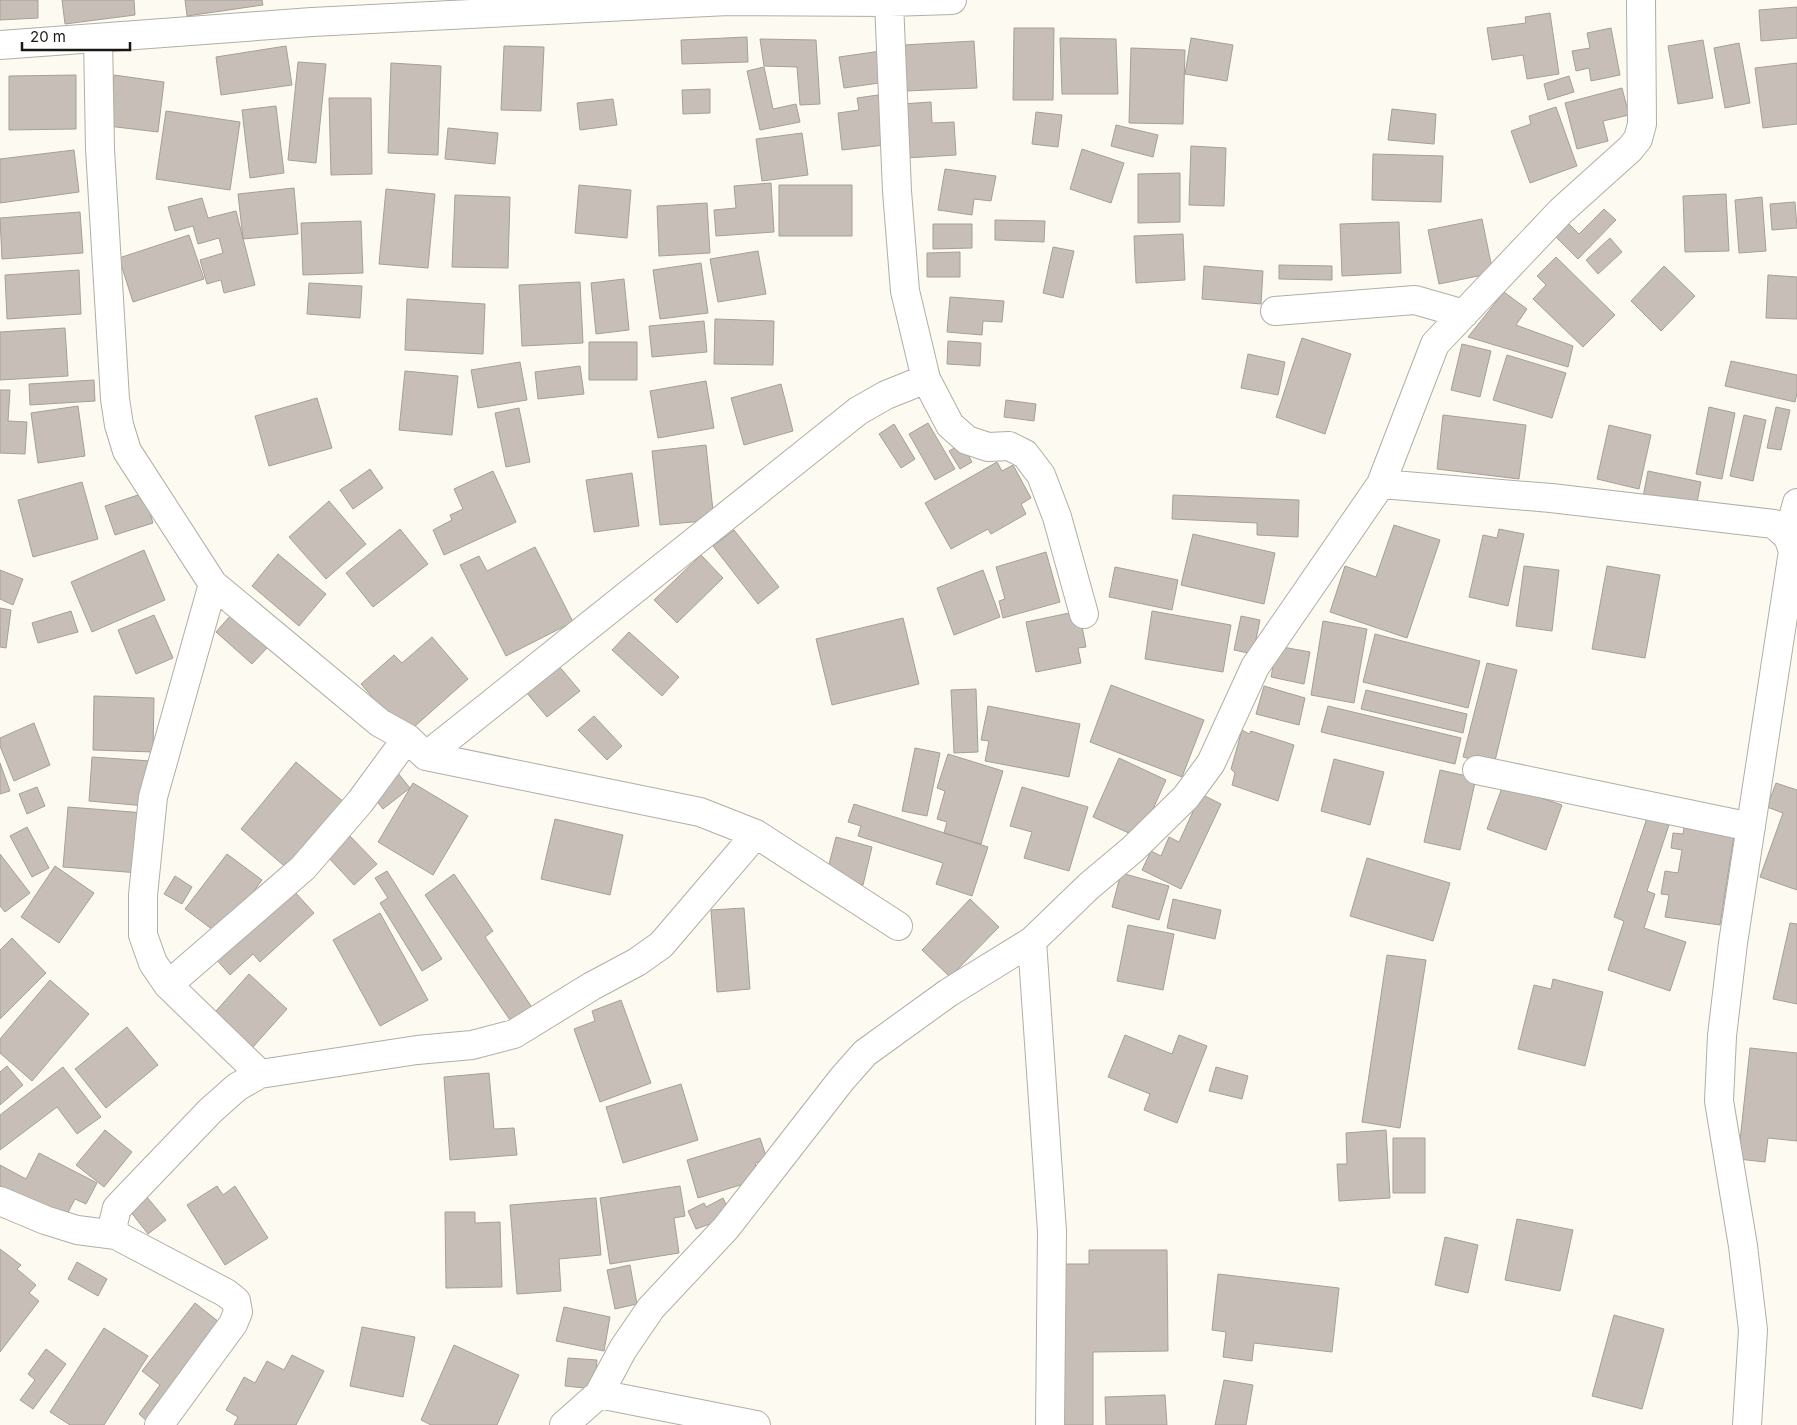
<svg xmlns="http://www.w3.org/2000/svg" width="1797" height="1425" font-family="Inter,sans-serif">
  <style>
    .building { fill: #c7bfb7; stroke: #a69f97 }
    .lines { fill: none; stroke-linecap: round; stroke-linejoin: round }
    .minor-casing { stroke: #b0aea5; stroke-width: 30 }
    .minor { stroke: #fff; stroke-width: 28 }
  </style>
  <rect width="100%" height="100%" fill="#fdfbf1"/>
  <path class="building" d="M0 0H38V18L0 20Z
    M62 0H134L135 15 65 24Z
    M185 0H262L263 5 187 16Z
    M1797 7V38L1761 41 1759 10Z
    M1550 13 1559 74 1527 79 1523 55 1492 60 1487 28 1526 23 1525 17Z
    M1014 28H1054L1053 100H1013Z
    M1611 28 1620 75 1591 81 1589 68 1576 71 1572 51 1590 48 1587 33Z
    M747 37 748 62 682 64 681 40Z
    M1060 38 1116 39 1118 94H1062Z
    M1191 38 1233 45 1227 81 1185 74Z
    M760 39 816 40 820 104 800 105 797 67 764 66Z
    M1703 40 1713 98 1678 104 1668 46Z
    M974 41 977 88 906 91 904 45Z
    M1739 43 1750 103 1725 108 1714 48Z
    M286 46 292 85 221 95 216 57Z
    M504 46 544 47 541 111 501 110Z
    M1131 48 1185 50 1183 124 1129 123Z
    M881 51 886 82 844 88 839 57Z
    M298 62 326 64 316 163 288 160Z
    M391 63 441 66 438 155 388 153Z
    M1797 63V124L1763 128 1755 68Z
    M764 67 773 109 796 104 800 122 760 130 747 71Z
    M76 75V129L9 130V76Z
    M114 75 164 82 158 132 108 126Z
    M1569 76 1574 92 1548 100 1544 84Z
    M1622 88 1629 115 1603 121 1608 141 1577 149 1565 103Z
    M710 89V113L683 114 682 90Z
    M878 95 885 145 842 150 838 113 859 110 857 98Z
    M329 98H371L372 174 331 175Z
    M613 99 617 125 580 130 577 103Z
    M931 102 932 123 954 122 956 155 906 158 902 104Z
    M276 106 284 173 250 178 242 110Z
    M1556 107 1577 166 1530 183 1511 131 1531 124 1529 116Z
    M1392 109 1436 114 1434 144 1388 140Z
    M166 111 240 122 230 190 156 179Z
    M1036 112 1062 115 1058 147 1032 144Z
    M1116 125 1158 135 1153 157 1111 146Z
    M448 128 498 133 495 164 445 159Z
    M802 133 808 175 762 181 756 139Z
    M1191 146 1226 148 1224 206 1189 205Z
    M1082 149 1124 163 1111 203 1070 189Z
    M74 150 79 192 0 203V159Z
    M1373 154 1443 156 1441 202 1372 200Z
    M945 169 996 176 991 201 974 199 972 215 938 210Z
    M1180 173V222L1138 223V174Z
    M771 183 774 232 716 236 714 210 736 208 734 186Z
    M579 185 631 190 627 238 575 233Z
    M779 185H852V236H779Z
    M294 188 298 234 243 239 238 194Z
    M386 189 435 194 428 268 379 264Z
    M1726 194 1729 251 1685 252 1683 196Z
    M455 195 510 197 508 268 452 267Z
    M1762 197 1766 251 1739 253 1735 200Z
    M202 198 208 218 236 211 255 285 224 293 221 280 207 284 200 260 223 253 219 238 198 244 193 226 175 231 168 207Z
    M1795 202 1797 228 1772 230 1770 204Z
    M707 203 710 253 659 256 657 206Z
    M1604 209 1616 220 1578 259 1555 236 1568 223 1579 234Z
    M80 212 83 253 2 259 0 218Z
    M1482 219 1493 273 1439 284 1428 230Z
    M995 220 1045 221 1044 242 995 240Z
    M361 221 363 273 303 275 301 223Z
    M1399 222 1401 273 1342 276 1340 224Z
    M933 224H972V248L933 249Z
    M1183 234 1185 280 1136 283 1134 236Z
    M189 235 204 279 133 302 119 258Z
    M1610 238 1622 252 1598 274 1586 260Z
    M1053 247 1074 251 1063 298 1043 293Z
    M758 251 766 294 718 302 710 259Z
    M960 252V277H927V253Z
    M1556 257 1615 315 1583 347 1533 299 1546 285 1537 276Z
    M701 263 708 313 660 319 653 270Z
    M1279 265 1332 266V280L1279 279Z
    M1204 266 1263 271 1261 304 1202 299Z
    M1664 266 1695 296 1661 331 1631 301Z
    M79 270 81 314 7 319 5 275Z
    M1768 275 1797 277V319L1766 318Z
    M624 279 629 330 596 334 591 283Z
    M580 282 583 343 522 346 519 285Z
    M309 283 362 286 360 318 307 314Z
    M1504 292 1527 309 1516 325 1573 346 1568 367 1468 337Z
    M950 297 1004 301 1002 322 983 321 982 335 947 332Z
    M407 299 485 304 483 354 405 350Z
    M715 319 774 321 773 365 714 364Z
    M704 321 707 352 652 357 649 326Z
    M65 328 68 376 0 380V332Z
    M1302 338 1351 354 1325 434 1276 417Z
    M948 341 981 343 980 366 947 364Z
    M589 342H637V380H589Z
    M1462 344 1491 351 1480 397 1451 390Z
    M1248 354 1285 362 1278 395 1241 388Z
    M1507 355 1566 373 1552 418 1493 400Z
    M1731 361 1797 375V393L1795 402 1725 386Z
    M520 362 527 400 478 408 471 370Z
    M580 366 584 394 538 399 535 372Z
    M405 371 458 376 452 435 399 430Z
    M94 380 95 401 30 405 29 384Z
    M706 381 714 428 658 438 650 391Z
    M781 384 793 431 744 445 731 398Z
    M0 390H10L8 421 27 422 25 454 0 453Z
    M317 398 332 448 269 466 255 416Z
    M1006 400 1036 404 1034 421 1004 417Z
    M78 406 85 456 38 463 31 413Z
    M1709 407 1735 413 1722 479 1696 474Z
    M1776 407 1790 410 1781 450 1767 448Z
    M519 408 530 462 506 467 495 413Z
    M1443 415 1526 425 1519 479 1437 469Z
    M1744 415 1766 420 1753 481 1730 476Z
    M928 423 955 469 935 480 909 434Z
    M894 424 915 459 901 468 879 434Z
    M1609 425 1651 435 1639 489 1597 479Z
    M962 444 972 462 960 469 949 451Z
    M706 445 714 520 660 525 652 451Z
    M997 462 1002 471 1013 465 1031 498 1021 504 1026 514 991 534 988 529 951 549 925 503Z
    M370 469 383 488 353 509 340 490Z
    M493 471 516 522 444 555 433 530 452 520 450 515 463 509 454 489Z
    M1648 471 1701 482 1696 508 1643 497Z
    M632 473 639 526 594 532 586 480Z
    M82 482 98 539 33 557 18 500Z
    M144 493 153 523 115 535 105 506Z
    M1173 495 1299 500 1298 537 1257 535V523L1172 519Z
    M329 501 366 544 326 579 289 537Z
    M1394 525 1440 540 1407 638 1330 612 1345 566 1376 577Z
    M400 529 428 564 373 607 346 573Z
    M1499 529 1524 534 1508 606 1469 597 1483 535 1497 538Z
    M734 530 779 587 758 604 713 546Z
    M1193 534 1275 553 1264 604 1181 585Z
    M535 547 573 622 506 656 460 565 479 556 487 571Z
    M144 550 165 600 92 632 71 582Z
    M1046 552 1060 602 1003 618 999 601 1005 599 996 567Z
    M278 554 326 594 299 626 252 586Z
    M701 555 723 578 677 623 654 600Z
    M1524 566 1559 570 1552 631 1516 626Z
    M1607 566 1660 575 1645 658 1592 649Z
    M1115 567 1178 580 1172 610 1109 597Z
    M0 570 23 579 13 605 0 599Z
    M983 570 1000 617 954 635 937 588Z
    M0 608 11 610 6 648 0 647Z
    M71 611 78 632 38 643 32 623Z
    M1079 611 1086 647 1078 648 1081 663 1036 672 1026 622Z
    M1152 611 1231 625 1223 672 1145 659Z
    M154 615 173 658 136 674 118 630Z
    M231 615 267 648 252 664 216 632Z
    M1241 616 1260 620 1253 654 1234 650Z
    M903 618 919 684 832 705 816 639Z
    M1323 621 1367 629 1354 703 1311 695Z
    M629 632 679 677 662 696 612 650Z
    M1375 634 1480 661 1468 708 1363 682Z
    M432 637 468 679 405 735 361 684 394 655 402 663Z
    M1277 646 1310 652 1304 684 1271 677Z
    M1487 663 1517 670 1494 765 1463 757Z
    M558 665 580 691 547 717 526 692Z
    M1111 685 1204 720 1182 777 1090 742Z
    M1264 686 1305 698 1299 725 1256 714Z
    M976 689 978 752 954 753 951 690Z
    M1366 690 1467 714 1463 733 1361 709Z
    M94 696 154 698 153 752 93 750Z
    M988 706 1080 724 1069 777 985 761 989 741 981 740Z
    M1328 706 1461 738 1455 764 1321 732Z
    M594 716 622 746 607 760 578 730Z
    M34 723 50 765 14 781 0 746V738Z
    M1242 730 1249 734 1251 731 1294 745 1278 801 1232 785 1235 773 1231 769Z
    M915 748 940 753 927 816 902 811Z
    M948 754 1003 771 981 844 944 833 947 822 937 819 945 791 937 788Z
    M92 757 150 761 146 806 89 801Z
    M1119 758 1166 780 1140 838 1093 817Z
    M1334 759 1384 772 1370 825 1321 811Z
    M296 762 345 803 289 870 241 829Z
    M0 763 10 791 0 794Z
    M1440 770 1476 778 1460 850 1424 842Z
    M397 772 410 788 383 809 370 793Z
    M413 783 468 816 433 875 378 842Z
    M1776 783 1797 790V890L1760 877 1783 813 1767 807Z
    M1503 785 1562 805 1546 850 1487 829Z
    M37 787 45 806 27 814 19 794Z
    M1022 787 1088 807 1069 871 1024 858 1032 832 1010 826Z
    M1201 794 1221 804 1181 889 1142 870 1151 851 1161 856 1169 837 1179 842Z
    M854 804 988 847 972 896 936 884 943 863 858 836 861 826 848 822Z
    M68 807 145 813 139 873 63 867Z
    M1648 815 1670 822 1647 891 1655 894 1644 928 1686 942 1670 991 1608 970 1624 921 1614 917Z
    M555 819 623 835 610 895 541 879Z
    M27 827 49 868 32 877 10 836Z
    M1684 828 1734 836 1720 925 1665 917 1669 895 1661 894 1665 871 1678 873 1682 850 1671 848 1673 833 1683 834Z
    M349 835 377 864 354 885 327 856Z
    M836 837 872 847 863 885 826 876Z
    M0 854 30 893 5 912 0 906Z
    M227 854 262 880 221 936 185 909Z
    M1367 858 1450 883 1433 941 1350 916Z
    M55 866 94 893 59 943 21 917Z
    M387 871 442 959 422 971 380 903 388 898 375 878Z
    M1121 873 1169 886 1159 920 1112 907Z
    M454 874 493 931 485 937 533 1009 512 1023 425 895Z
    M175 876 192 887 182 904 164 894Z
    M294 891 314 913 260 962 253 954 230 975 216 959Z
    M970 899 999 927 950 977 922 950Z
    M1173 899 1221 910 1215 939 1167 928Z
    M744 908 750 989 717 992 711 910Z
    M380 913 428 1000 380 1026 333 940Z
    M1790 923 1797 924V1004L1773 999Z
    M1128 925 1174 934 1163 990 1117 981Z
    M12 938 46 973 0 1019V950Z
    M1387 955 1426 960 1400 1128 1362 1122Z
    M249 974 287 1009 253 1047 215 1012Z
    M1553 979 1603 992 1585 1066 1518 1049 1534 985 1551 989Z
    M50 980 89 1014 32 1081 0 1053V1039Z
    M621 1000 651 1083 600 1102 574 1029 595 1021 592 1011Z
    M127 1027 158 1065 106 1108 75 1069Z
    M1125 1035 1172 1054 1179 1035 1207 1046 1177 1123 1144 1110 1150 1094 1108 1077Z
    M1750 1048 1797 1053V1141L1768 1138 1765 1162 1738 1159Z
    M7 1066 23 1085 0 1105V1072Z
    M63 1067 101 1117 77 1134 57 1107 0 1150V1115Z
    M1216 1067 1248 1076 1242 1099 1209 1091Z
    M489 1073 494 1129 514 1128 517 1155 450 1160 444 1077Z
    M681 1084 698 1140 623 1163 606 1107Z
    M105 1130 132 1152 104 1187 76 1165Z
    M1386 1130 1390 1198 1339 1201 1337 1164H1347L1346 1133Z
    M760 1138 767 1159 755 1163 760 1179 698 1198 687 1160Z
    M1393 1138H1425V1193H1393Z
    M39 1153 97 1183 86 1204 75 1199 64 1220 0 1192V1165L26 1179Z
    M217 1186 223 1195 235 1186 268 1238 225 1265 187 1205Z
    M680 1186 685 1216 674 1218 679 1253 610 1264 600 1198Z
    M147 1197 166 1220 148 1234 130 1211Z
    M596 1198 601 1255 559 1259 561 1291 517 1294 510 1205Z
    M723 1198 733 1219 712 1228 710 1224 696 1229 688 1211 704 1203 706 1207Z
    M445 1212H475V1223L500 1222 502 1287 446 1288Z
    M1517 1219 1573 1230 1560 1291 1505 1280Z
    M1445 1237 1478 1245 1468 1293 1435 1285Z
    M0 1249 21 1265 17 1269 36 1285 29 1293 39 1301 0 1352Z
    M1089 1250H1167L1168 1351 1093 1352V1425H1060L1064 1264H1089Z
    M77 1262 107 1279 98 1296 68 1279Z
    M630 1265 637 1304 615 1309 607 1270Z
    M1218 1274 1339 1288 1332 1352 1254 1343 1252 1361 1223 1357 1226 1332 1212 1330Z
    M195 1303 224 1326 149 1423 139 1414 160 1385 142 1371Z
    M564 1307 610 1317 604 1351 556 1341Z
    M1614 1315 1664 1329 1642 1409 1592 1396Z
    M362 1327 415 1337 403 1397 350 1386Z
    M104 1328 148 1356 104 1425H70L50 1412Z
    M454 1345 519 1375 497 1425H431L421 1420Z
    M46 1349 66 1364 33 1409 20 1400 35 1380 28 1374Z
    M292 1355 324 1371 296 1425H234L238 1417 226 1410 244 1377 255 1383 267 1361 284 1370Z
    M568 1358 597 1360 594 1389 565 1386Z
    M1224 1380 1253 1385 1246 1425H1215Z
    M1165 1395 1167 1425H1106L1105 1397Z"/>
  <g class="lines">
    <g class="minor-casing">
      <path id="minor" d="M889 2 897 191 905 291 926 379 950 425 967 440 988 447 1009 446 1025 454 1041 475 1057 517 1084 614
        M98 38 100 149 115 399 119 425 127 451 213 584 380 723 407 738 426 756 700 812 756 834 898 926
        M0 45 312 22 728 1 889 2 952 0
        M1275 311 1415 300 1464 314
        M1381 484 1551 498 1774 524 1788 537 1793 551 1733 943 1722 1036 1719 1101 1743 1246 1753 1330 1747 1425
        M1788 537 1797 503
        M213 584 153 797 143 895V935L153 963 168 985 260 1074
        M426 756 858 411 886 395 926 379
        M1477 770 1751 827
        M1032 941 1052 1231 1050 1425
        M168 985 303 868 360 802 407 738
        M0 1201 45 1220 77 1230 116 1235
        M599 1394 756 1425
        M159 1425 233 1324 238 1312 236 1301 226 1293 116 1235 113 1224 117 1208 210 1111 237 1087 260 1074 417 1050 472 1045 514 1034 592 986 637 962 661 945 756 834
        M564 1425 599 1394 623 1349 651 1308 726 1228 842 1079 865 1053 948 993 1032 941 1089 886 1133 849 1186 797 1211 763 1255 667 1381 484 1435 344 1561 211 1630 149 1638 139 1642 124 1641 0"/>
    </g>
    <use href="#minor" class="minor"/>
  </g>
  <path d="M22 42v8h108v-8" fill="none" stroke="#191814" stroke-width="2.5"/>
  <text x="30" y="42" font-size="15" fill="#191814" stroke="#ffffff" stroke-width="4" paint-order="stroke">20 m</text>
</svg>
